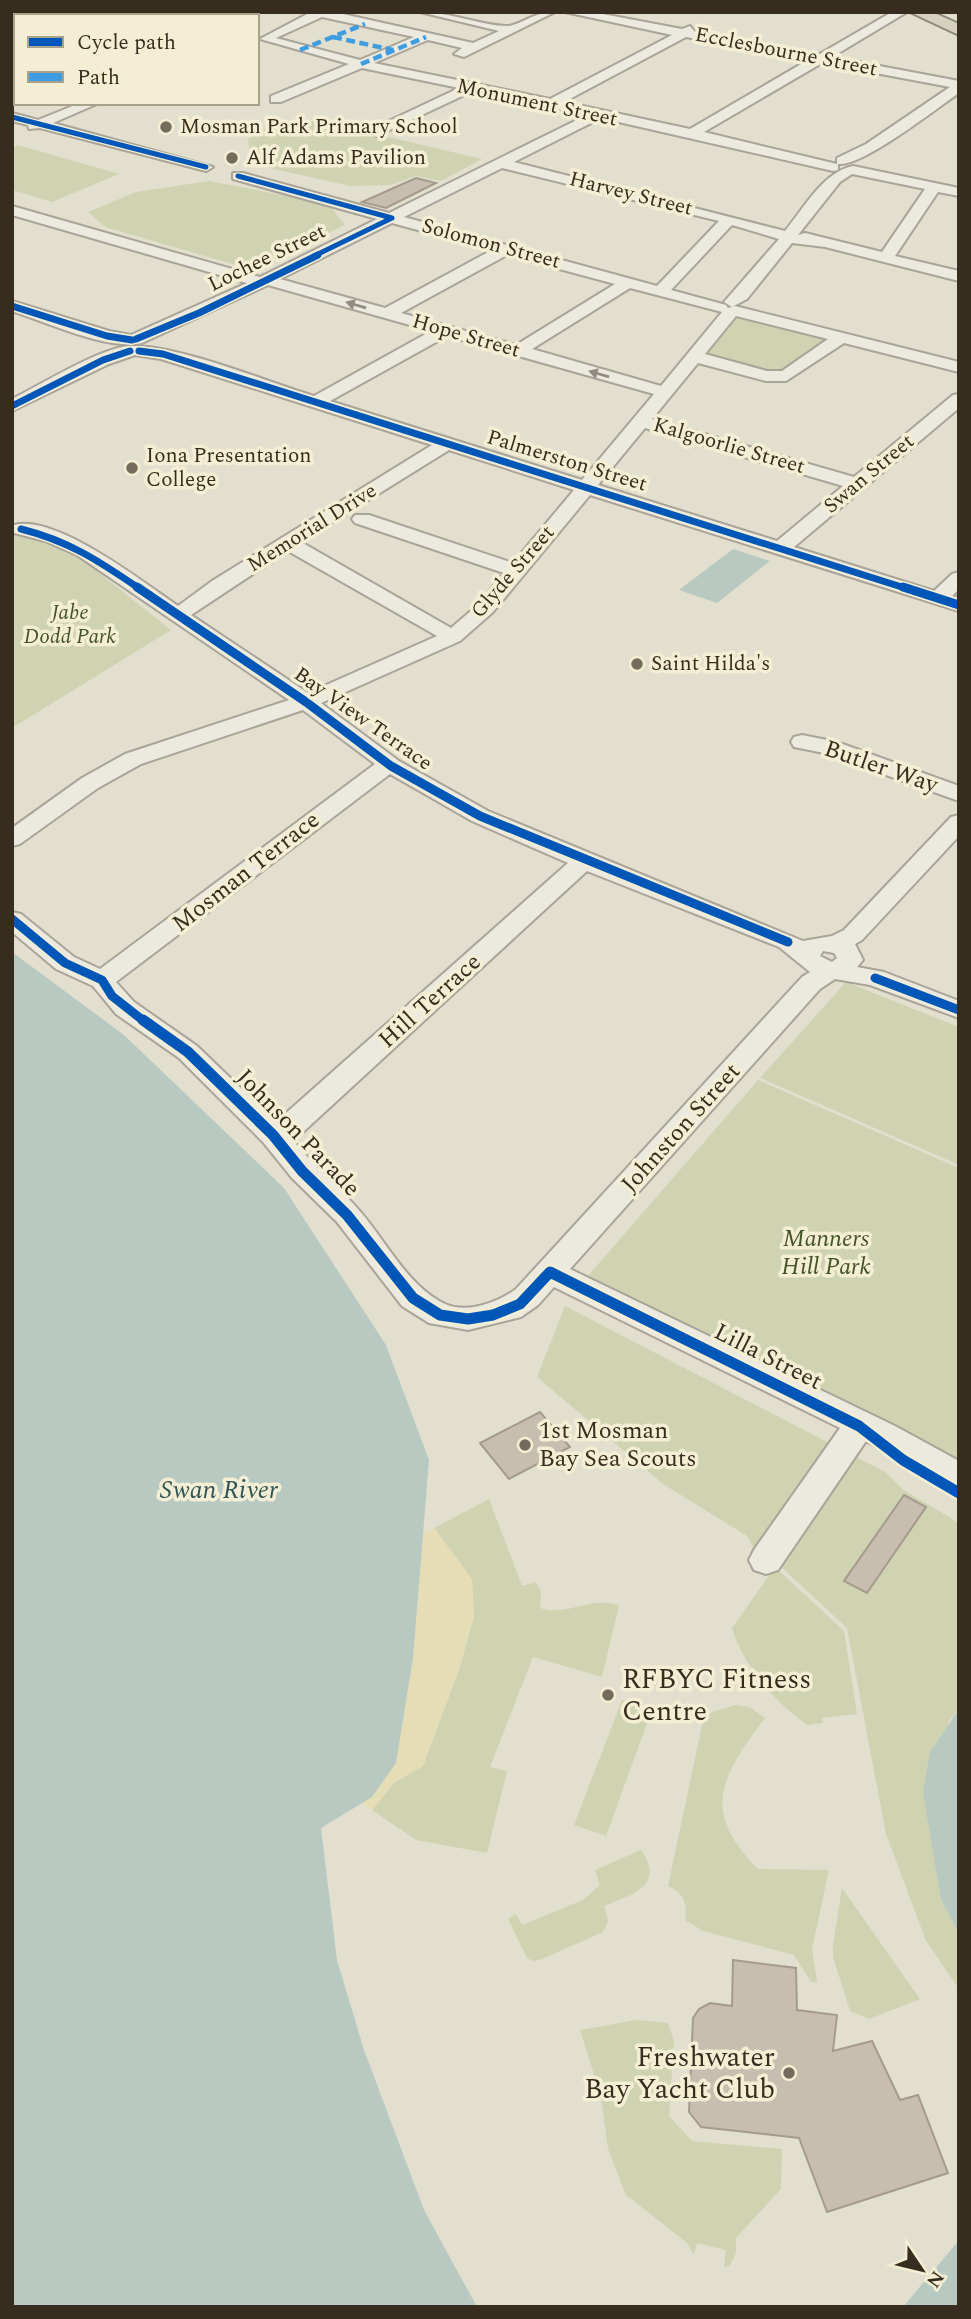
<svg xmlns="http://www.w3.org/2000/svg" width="971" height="2319" font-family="Spectral,serif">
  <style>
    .green { fill: #d0d3b1 }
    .sand { fill: #e5ddb6 }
    .water { fill: #b8c9c1 }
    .building { fill: #c7beaf; stroke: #a49b8d; stroke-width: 2 }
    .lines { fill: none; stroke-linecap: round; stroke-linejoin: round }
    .minor-casing { stroke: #a9a497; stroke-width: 4 }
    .highway-casing { stroke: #8e897e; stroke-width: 4 }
    .minor { fill: #ece9df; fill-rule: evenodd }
    .highway { fill: #d6d0bf; fill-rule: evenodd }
    .quiet { stroke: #3e9de0; stroke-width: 4.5; stroke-dasharray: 9 4.5; stroke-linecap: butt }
    .cycleway-far3-casing { stroke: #f4eed4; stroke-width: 7 }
    .cycleway-far2-casing { stroke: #f4eed4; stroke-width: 10 }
    .cycleway-far1-casing { stroke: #f4eed4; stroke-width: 12 }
    .cycleway-casing { stroke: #f4eed4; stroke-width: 16 }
    .cycleway-far3 { stroke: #0057b8; stroke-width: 5 }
    .cycleway-far2 { stroke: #0057b8; stroke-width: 7 }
    .cycleway-far1 { stroke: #0057b8; stroke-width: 9 }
    .cycleway { stroke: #0057b8; stroke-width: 11 }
    .oneway { fill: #928b7f }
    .poi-dot { fill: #736b5c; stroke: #f4eed4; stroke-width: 2.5 }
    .labels { text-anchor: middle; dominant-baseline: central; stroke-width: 7; stroke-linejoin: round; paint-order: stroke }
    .far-street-label { font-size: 21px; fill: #372d1f; stroke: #f4eed4 }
    .far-poi-label { font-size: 21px; fill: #372d1f; stroke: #f4eed4; text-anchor: start }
    .far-park-label { font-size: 21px; font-style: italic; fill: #445326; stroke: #f4eed4 }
    .street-label { font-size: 24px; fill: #372d1f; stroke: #f4eed4 }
    .park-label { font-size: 24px; font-style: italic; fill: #445326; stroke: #f4eed4 }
    .poi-label { font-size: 24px; fill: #372d1f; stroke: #f4eed4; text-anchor: start }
    .water-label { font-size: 26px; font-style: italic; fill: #2f5556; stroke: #f4eed4 }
    .near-poi-label { font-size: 28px; fill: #372d1f; stroke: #f4eed4; text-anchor: start }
  </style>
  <rect width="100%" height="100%" fill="#e3dfce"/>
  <path class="green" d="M278 121H320L482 159 441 181 416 176 390 185 350 186 252 164 248 139Z
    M18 145 119 174 52 202 12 190V148Z
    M209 181 328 204 345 225 253 270 105 227 88 212 136 192Z
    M743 315 833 337 785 371 775 372 705 353 730 319Z
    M12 532 30 533 59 541 171 630 12 728Z
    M846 982 959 1027V1165L760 1078Z
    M758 1080 959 1168V1472L872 1423 587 1277Z
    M565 1306 885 1472 902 1489 959 1523V1709L949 1721 938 1877 941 1900 959 1933V1989L926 1941 886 1834 847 1628 778 1564 757 1554 747 1536 663 1484 537 1377Z
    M489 1499 522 1586 536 1582 541 1591 540 1608C568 1617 586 1596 619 1605L602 1677 533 1657 490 1767 507 1771 487 1853 416 1840 372 1810 395 1782 423 1766 459 1670 474 1616 472 1579 434 1528Z
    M775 1567 844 1631 857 1714 822 1718 823 1723 807 1725C775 1702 744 1667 732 1628Z
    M622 1700 652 1710 606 1836 574 1825Z
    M736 1705 749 1707 765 1718C722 1776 699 1809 758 1869L829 1870 812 1949 817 1982H811L794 1955 703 1931 685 1920C688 1904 684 1893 668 1886L702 1725 712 1712Z
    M641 1850C666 1886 631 1895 604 1906L608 1921 603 1932 540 1960 533 1961 527 1958 508 1919 516 1914 522 1925 583 1900 600 1885 595 1870Z
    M842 1888 920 1999 869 2019 850 2011 833 1957V1944Z
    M636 2020 668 2023 674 2041 669 2116 692 2141 782 2149 781 2189 736 2238V2253L730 2265 724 2268 726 2250 697 2243 694 2254 686 2242 626 2195 608 2149 601 2097 580 2030Z"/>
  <path class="sand" d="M434 1528 472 1579 474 1616 459 1669 423 1766 395 1782 372 1810 362 1802 372 1797 396 1762 413 1658 423 1534Z"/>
  <path class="water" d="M733 549 770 561 717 603 679 590Z
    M12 952 124 1035 284 1188 386 1345 429 1460 413 1658 396 1763 372 1797 321 1828 337 1960 364 2050 424 2210 477 2307H12Z
    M959 1709V1933L941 1900 923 1792 930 1752Z
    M959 2240V2307H903Z"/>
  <path class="building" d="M416 178 436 183 386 208 362 202Z
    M540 1412 570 1447 509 1479 480 1443Z
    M904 1495 926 1507 867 1593 844 1581Z
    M733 1960 796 1968 797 2010 837 2015 833 2051 872 2041 900 2100 918 2095 948 2173 827 2212 799 2138 701 2127 689 2112 693 2018 699 2009 710 2003 732 2006Z"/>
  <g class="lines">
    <g class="minor-casing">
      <path id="minor" d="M65 12H82L77 16H60Z
        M128 12H149L155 16H134Z
        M311 12H334L473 43 499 31 420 12C451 12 482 26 508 26 521 25 533 12 555 12L464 57 454 54 462 48 428 40 374 63 550 99 672 35 565 12H592L682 29 690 26 695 32 818 55 892 12H907L832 57 959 81V93C936 109 862 167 838 164V170L833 171 601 118 514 162 785 231C804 208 823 172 853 166L959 188V196L938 192 895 256 959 271V281L825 247 792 243 747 299 732 307 724 302 779 239 732 225 671 290 726 305 728 308 735 306 959 362V372L844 343 786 381H766L698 363 652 419 854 477 953 395 959 394V408L794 547 934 591 952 574 959 572V589L952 596 959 598V611L590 495 493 612 460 641 321 703 399 761 488 811 803 941 832 936 844 930 951 817 959 815V836L862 940 855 944 863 960 857 967 884 972 959 1001V1018L870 985 835 979 820 989 570 1269 895 1426 959 1461V1490L866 1441 778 1570 766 1574 754 1570 749 1560 754 1550 840 1428 554 1287 538 1305 521 1317 468 1330 429 1323 402 1306 337 1222 292 1178 263 1142 179 1058 116 1014 93 986 56 969 12 932V912L21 914 74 957 100 969 375 764 303 710 141 764 98 788 20 844 12 846V828L82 778 125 754 289 700 77 555 45 541 14 533V525C56 514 143 582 178 606L212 581 432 445 161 359 135 355 109 364 12 411V399C40 385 100 348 129 346 176 344 265 381 314 396L431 331 268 285 142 343C108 351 46 322 12 311V301L109 331 131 335 247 283 12 215V206L260 277 377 219 233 179V173H243L389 213 587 115 553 108 547 110 541 105 473 91 377 136 370 132 372 129 459 88 362 68 281 102H271V96L349 64 260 39ZM322 17 414 37 360 60 276 38ZM686 37 808 60 690 129 564 102ZM822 63 950 87 866 144 837 158V164L704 132ZM502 168 719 221 657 286 404 217ZM852 174 925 189 882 252 805 233 798 235 840 182ZM392 223 492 250 385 308 280 279ZM507 255 615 284 516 345 401 313ZM630 288 722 312 661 386 532 349ZM736 316 828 339 782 371H767L705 354ZM447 336 654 394 582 480 330 401ZM645 428 843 486 777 541 598 485ZM449 450 574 490 513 563 369 515H355L352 519 355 523 504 573 479 604 451 628 301 542ZM288 551 437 636 308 693 191 615ZM390 774 472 821 568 863 276 1122 197 1046 134 1002 116 982ZM587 871 779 947 810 972 802 977 516 1289C498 1302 468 1314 445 1304 407 1286 385 1239 358 1209 336 1184 311 1163 291 1138L303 1132ZM823 951 834 953 837 958 832 962 820 956Z
        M16 30V38L12 39V31Z
        M80 103H99L53 123 213 167 206 171 40 128 29 129 28 125 12 121V113L38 120Z
        M802 735 837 742 959 786V801L824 753 794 747 791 742 794 737Z"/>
    </g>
    <g class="highway-casing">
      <path id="highway" d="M910 12H932L959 24V35Z"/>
    </g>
    <use href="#minor" class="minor"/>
    <use href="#highway" class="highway"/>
    <path class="quiet" d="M333 37 393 50
      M300 50 365 24
      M361 64 426 37"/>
    <g class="cycleway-far3-casing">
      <path id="cycleway-far3" d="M12 117 206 167
        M238 176 392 218
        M314 256 392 218"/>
    </g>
    <g class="cycleway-far2-casing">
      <path id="cycleway-far2" d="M12 306 107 336 132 340
        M136 339 199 313 318 255
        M139 351 163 354 908 589
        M12 406 103 360 130 351
        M21 529C69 541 99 561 140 589"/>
    </g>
    <g class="cycleway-far1-casing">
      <path id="cycleway-far1" d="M137 587 306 702 391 766 480 816 788 942
        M903 587 959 605
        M12 919 65 963 102 980 112 996 145 1022
        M875 978 959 1010"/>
    </g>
    <g class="cycleway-casing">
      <path id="cycleway" d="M143 1020 188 1052 273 1135 302 1171 347 1215 413 1298 440 1315 468 1319 493 1315 520 1304 550 1272 859 1426 903 1460 959 1493"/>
    </g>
    <use href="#cycleway-far3" class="cycleway-far3"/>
    <use href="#cycleway-far2" class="cycleway-far2"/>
    <use href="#cycleway-far1" class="cycleway-far1"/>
    <use href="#cycleway" class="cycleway"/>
  </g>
  <defs><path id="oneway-solid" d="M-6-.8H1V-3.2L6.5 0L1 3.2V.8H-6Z" transform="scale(1.75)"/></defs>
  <g class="oneway">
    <use href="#oneway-solid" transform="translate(356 305) rotate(-164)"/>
    <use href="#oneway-solid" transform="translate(599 374) rotate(-164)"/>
  </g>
  <g class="poi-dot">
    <circle cx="166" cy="127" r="7"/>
    <circle cx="232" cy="158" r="7"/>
    <circle cx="132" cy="468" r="7"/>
    <circle cx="637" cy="664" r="7"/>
    <circle cx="525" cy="1445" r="7"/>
    <circle cx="608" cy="1695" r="7"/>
    <circle cx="789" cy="2073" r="7"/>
  </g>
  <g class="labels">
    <g class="far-street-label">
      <text transform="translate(786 52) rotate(11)">Ecclesbourne Street</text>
      <text transform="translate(537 103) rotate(12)">Monument Street</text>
      <text transform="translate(631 194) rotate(14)">Harvey Street</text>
      <text transform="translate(491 244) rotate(15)">Solomon Street</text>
      <text transform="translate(267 258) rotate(-26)">Lochee Street</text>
      <text transform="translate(466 336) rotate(16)">Hope Street</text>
      <text transform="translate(729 446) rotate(16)">Kalgoorlie Street</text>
      <text transform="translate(567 461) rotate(17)">Palmerston Street</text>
      <text transform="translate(869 474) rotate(-40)">Swan Street</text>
      <text transform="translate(312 528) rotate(-32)">Memorial Drive</text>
      <text transform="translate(513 572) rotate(-49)">Glyde Street</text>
      <text transform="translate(363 719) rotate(35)">Bay View Terrace</text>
    </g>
    <g class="far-poi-label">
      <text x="180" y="127">Mosman Park Primary School</text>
      <text x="246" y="158">Alf Adams Pavilion</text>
      <text x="146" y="456">Iona Presentation<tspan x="146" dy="24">College</tspan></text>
      <text x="651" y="664">Saint Hilda's</text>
    </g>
    <g class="far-park-label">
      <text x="70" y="613">Jabe<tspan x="70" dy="24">Dodd Park</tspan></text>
    </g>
    <g class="street-label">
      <text transform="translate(881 767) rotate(19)">Butler Way</text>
      <text transform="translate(246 872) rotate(-38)">Mosman Terrace</text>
      <text transform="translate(430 1001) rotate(-42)">Hill Terrace</text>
      <text transform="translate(681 1128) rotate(-48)">Johnston Street</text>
      <text transform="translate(298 1133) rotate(46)">Johnson Parade</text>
      <text transform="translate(768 1357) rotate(27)">Lilla Street</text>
    </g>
    <g class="park-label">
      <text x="826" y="1239">Manners<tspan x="826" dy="28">Hill Park</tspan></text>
    </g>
    <g class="poi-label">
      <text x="539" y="1431">1st Mosman<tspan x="539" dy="28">Bay Sea Scouts</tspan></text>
    </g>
    <g class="water-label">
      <text x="219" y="1490">Swan River</text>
    </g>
    <g class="near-poi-label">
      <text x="622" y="1679">RFBYC Fitness<tspan x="622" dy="32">Centre</tspan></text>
      <text x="775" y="2057" text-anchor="end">Freshwater<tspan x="775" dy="32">Bay Yacht Club</tspan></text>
    </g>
  </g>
  <rect width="971" height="2319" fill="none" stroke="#372d1f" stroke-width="28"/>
  <rect x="14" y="14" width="245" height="91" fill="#f4eed4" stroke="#a8a18c" stroke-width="2"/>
  <rect x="28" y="37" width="35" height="10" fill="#0057b8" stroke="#a8a18c" stroke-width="2"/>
  <text x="77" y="49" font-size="21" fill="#372d1f">Cycle path</text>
  <rect x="28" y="72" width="35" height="10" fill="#3e9de0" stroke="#a8a18c" stroke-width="2"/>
  <text x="77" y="84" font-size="21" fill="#372d1f">Path</text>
  <g transform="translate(922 2270) rotate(125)" stroke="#f4eed4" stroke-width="5" paint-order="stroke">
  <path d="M0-5L12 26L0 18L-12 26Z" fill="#372d1f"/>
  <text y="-10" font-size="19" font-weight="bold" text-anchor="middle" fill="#372d1f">N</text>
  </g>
</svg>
